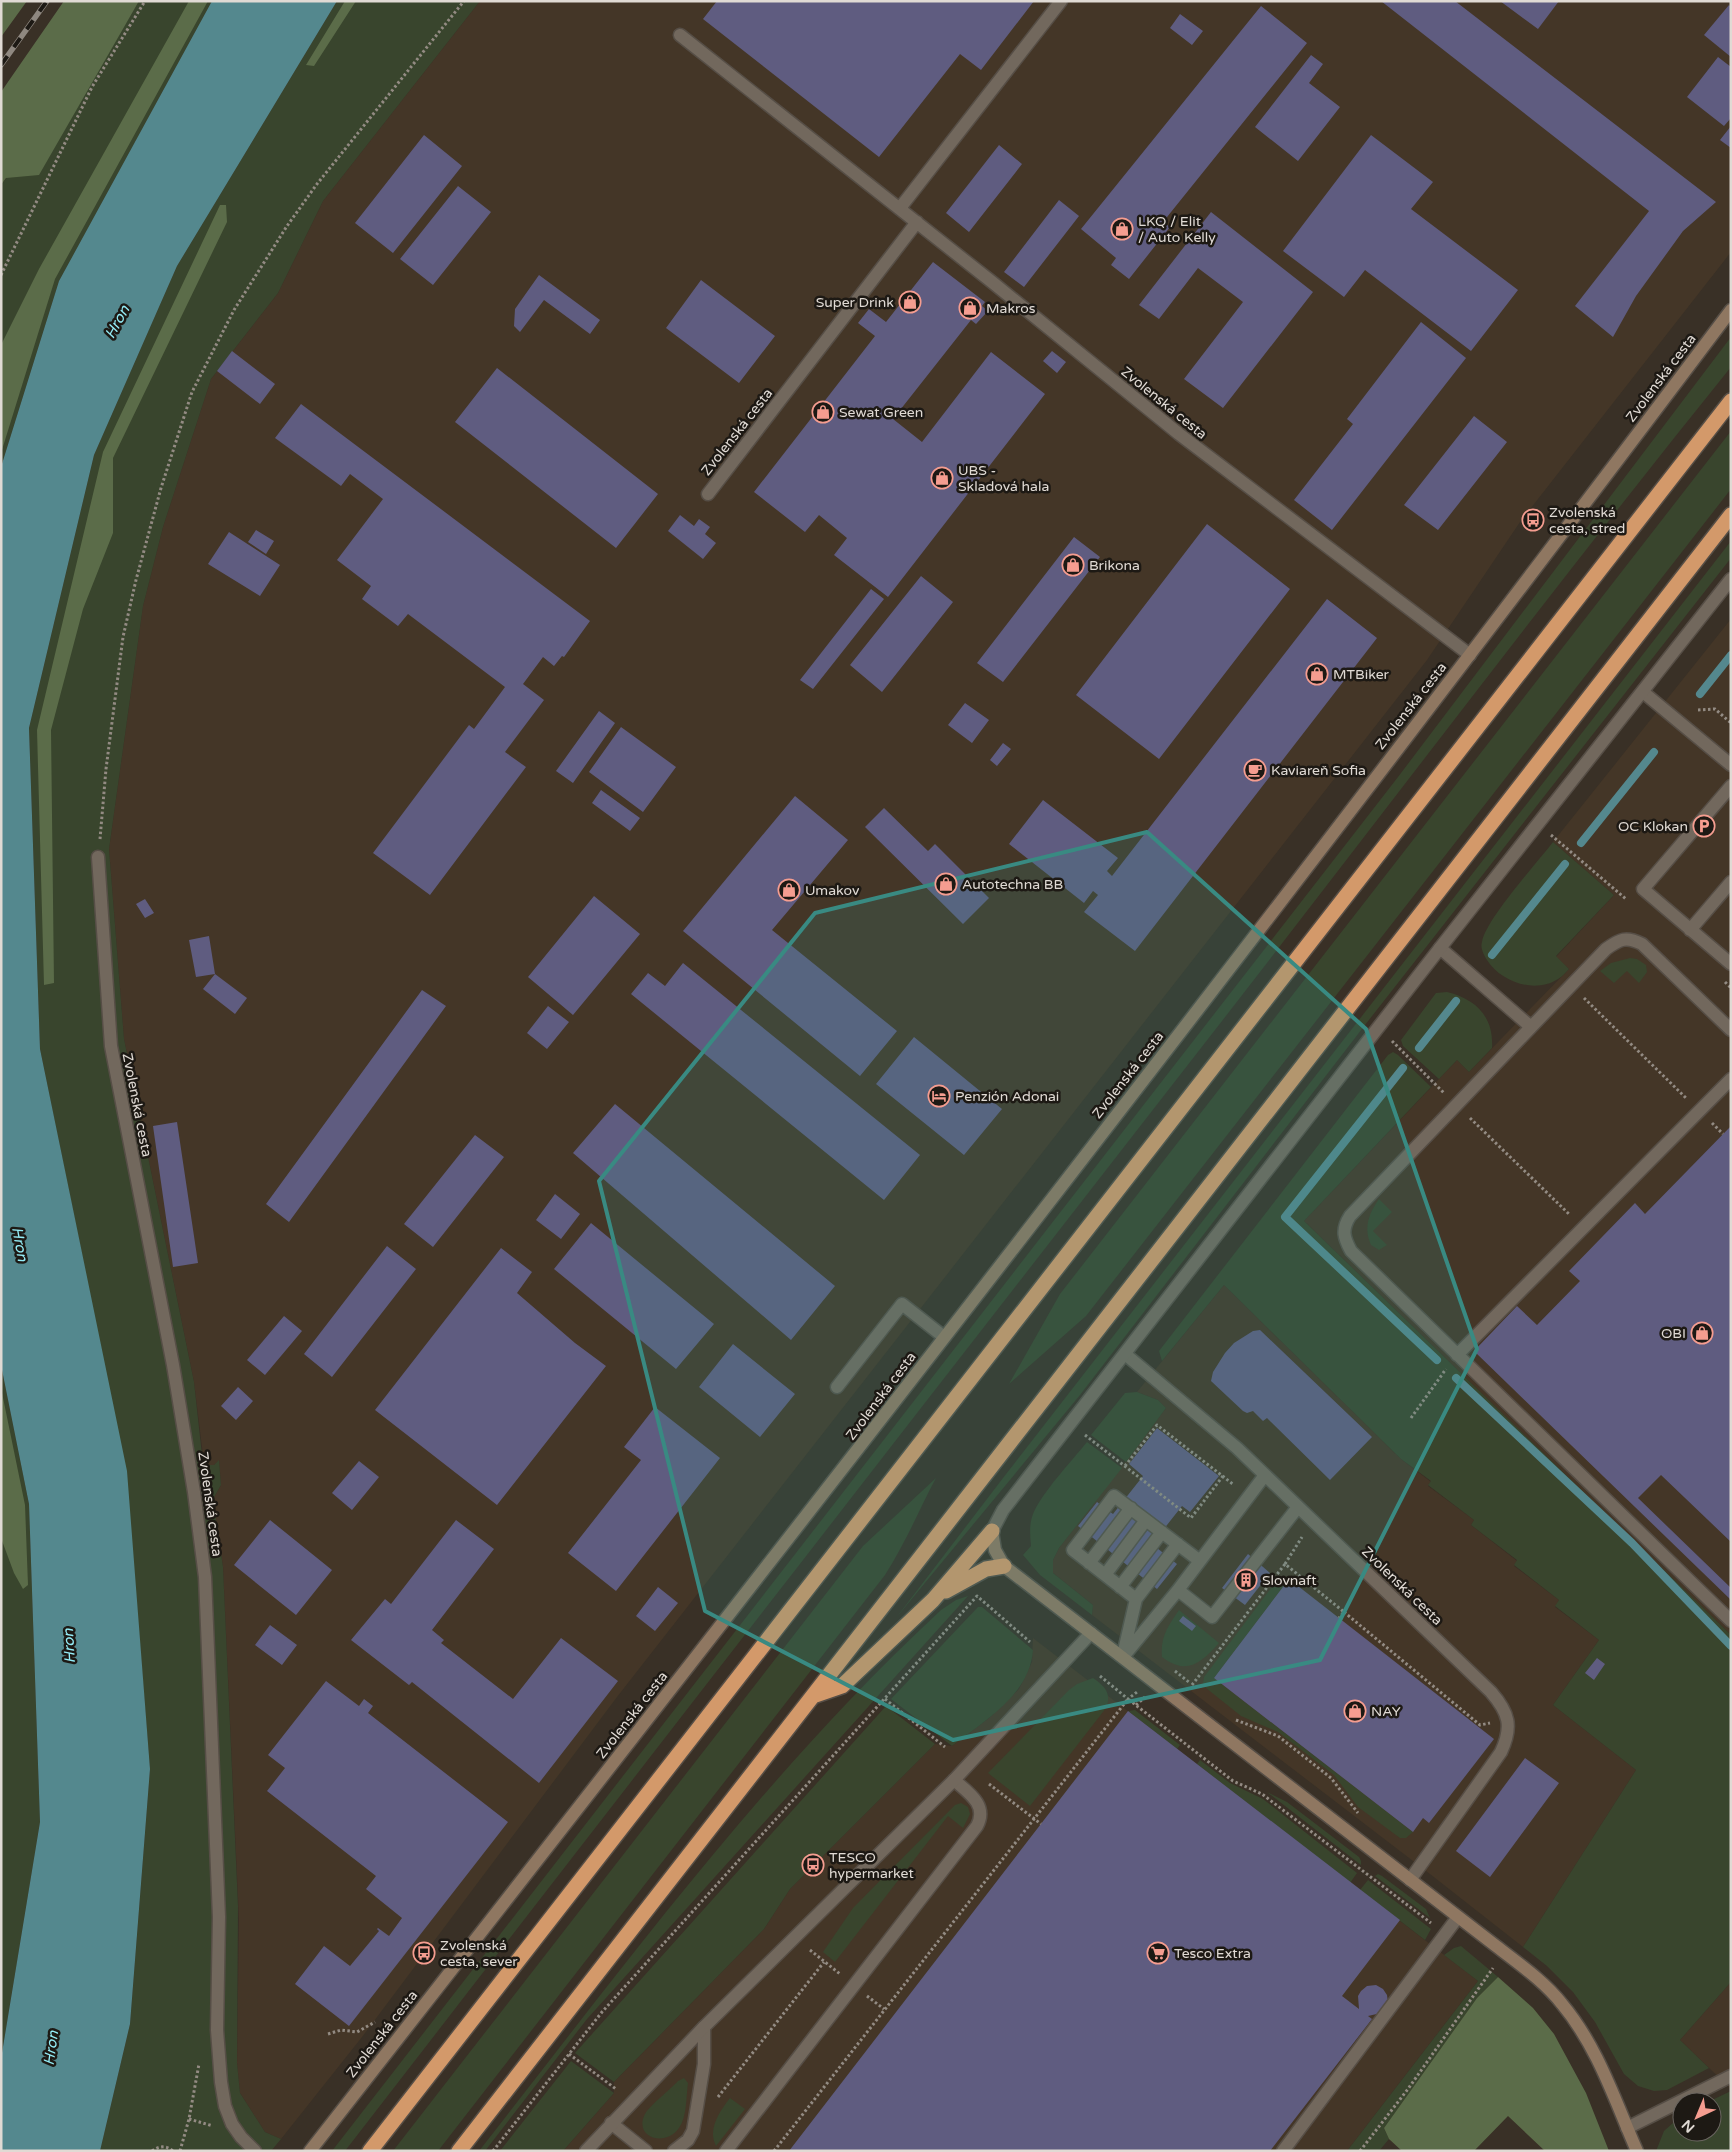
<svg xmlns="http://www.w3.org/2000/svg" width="1732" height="2152" font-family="'Varela Round',sans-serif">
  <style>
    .built { fill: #443627 }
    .green { fill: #39452d }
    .forest { fill: #5b6c49 }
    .water { fill: #54888e }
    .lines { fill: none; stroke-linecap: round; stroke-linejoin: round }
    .stream { stroke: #54888e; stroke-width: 8 }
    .building { fill: #5f5c80 }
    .lane-casing { stroke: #564e46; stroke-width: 15 }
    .street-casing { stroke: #564e46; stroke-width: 15 }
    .secondary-casing { stroke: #564e46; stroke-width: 15 }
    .highway-casing { stroke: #564e46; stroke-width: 18 }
    .path { stroke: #938b83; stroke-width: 3; stroke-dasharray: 2.5 2.5; stroke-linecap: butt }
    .lane { stroke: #72685d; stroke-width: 12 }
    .street { stroke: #72685d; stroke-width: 12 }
    .secondary { stroke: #8f7761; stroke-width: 12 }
    .highway { stroke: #d3996a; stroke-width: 15 }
    .rail-casing { stroke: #8f8880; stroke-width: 5.5 }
    .rail { stroke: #1d1914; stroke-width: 4; stroke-dasharray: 11; stroke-linecap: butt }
    .marked { fill: #398a82; fill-opacity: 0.2; stroke: #398a82; stroke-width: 4; stroke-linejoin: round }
    .labels { text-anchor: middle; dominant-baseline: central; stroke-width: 5; stroke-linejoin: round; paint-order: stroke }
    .poi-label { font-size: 14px; fill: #e0dad4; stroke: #1d1914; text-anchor: start }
    .street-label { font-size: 14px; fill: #e0dad4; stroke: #1d1914 }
    .water-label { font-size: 15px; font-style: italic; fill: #95eef8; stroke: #1d1914 }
  </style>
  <rect width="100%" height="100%" fill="#393026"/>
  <path class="built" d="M480 1H1731V252L1520 522 1427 660 617 1697 362 2037 281 2139 265 2132 240 2093 237 2063 239 1919 223 1567 213 1499 221 1485 219 1461 214 1465H208L203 1455 194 1382 124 1039 109 849 143 606 163 527 211 379 278 293 323 201Z
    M1731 619V1635L1304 1221 1457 1060 1469 1072 1569 969 1556 957 1614 895 1553 842Z
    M1224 1285 1401 1459 1431 1482 1428 1486 1474 1520 1471 1525 1517 1561 1514 1566 1559 1600 1555 1607 1599 1640 1553 1705 1636 1770 1523 1947 1430 1874 1092 1615 1093 1605 1053 1573V1560L1059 1548 1166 1408 1158 1400 1137 1392Z
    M1033 1638 1478 1981 1347 2151H563L614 2093V2082L764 1929 790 1889 935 1744 952 1746 989 1718 1019 1689 1032 1662Z
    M1731 1982V2089L1680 2040Z"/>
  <path class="green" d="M139 1H212L59 281 1 467V185L126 23Z
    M337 1H480L323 201 278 293 211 379 163 527 143 606 109 849 124 1039 194 1382 202 1455 208 1465H214L219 1460 221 1485 213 1499 223 1567 238 1906 237 2063 240 2093 265 2132 281 2139 271 2151H100L130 2024 150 1769 126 1471 40 1049 29 728 94 455 177 266Z
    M1731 337V367C1560 579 1396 797 1229 1012 934 1391 639 1771 345 2151H332L1398 777Z
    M1731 431V489L1086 1316 1009 1384 1060 1294Z
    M1731 541V558L1365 1025 1080 1395 896 1618 1003 1478Z
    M1553 842 1614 895 1556 956 1569 969C1566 972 1562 977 1558 979 1535 994 1501 982 1487 960 1484 955 1480 948 1482 942 1486 919 1537 863 1553 842Z
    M1630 958 1637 959 1646 965 1647 972 1639 983 1627 971 1614 983 1600 971 1611 963Z
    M1447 992C1476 999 1494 1017 1492 1048L1469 1072 1457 1060 1439 1079 1403 1046 1401 1040 1436 993Z
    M1393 1052 1398 1055 1431 1087 1304 1221 1731 1635V1982L1680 2040 1709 2068 1667 2090 1654 2091 1638 2086 1624 2074 1595 2022 1573 1992 1547 1966 1523 1947 1636 1770 1553 1705 1599 1640 1555 1606 1559 1600 1514 1565 1517 1560 1471 1525 1474 1520 1428 1485 1431 1481 1401 1459 1224 1285 1162 1361 1159 1351 1388 1055Z
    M1379 1199 1392 1212 1373 1231 1387 1245 1379 1250 1371 1245C1363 1228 1369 1213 1379 1199Z
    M1 1365 29 1504 40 1822 1 2059Z
    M1137 1392 1158 1400 1166 1408 1126 1462 1091 1435 1125 1393Z
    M1087 1442 1122 1468 1059 1548 1053 1560V1573L1093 1605 1092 1615 1040 1575 1023 1555 1031 1546C1030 1535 1029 1524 1033 1514 1043 1491 1071 1462 1087 1442Z
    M936 1478C919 1510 905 1544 885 1575L438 2151H393L863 1546Z
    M1281 1578 1289 1579 1214 1678 1413 1832 1406 1838H1400L1358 1807 1334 1775 1278 1732 1241 1716 1206 1688 1203 1683 1204 1677 1274 1584Z
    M968 1596 587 2019 485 2151H479C598 1999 714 1843 847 1703 877 1671 909 1640 941 1610L956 1600Z
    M978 1607H982L1033 1650C1030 1695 984 1721 952 1746L891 1699Z
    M1179 1610 1219 1643C1201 1663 1187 1676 1162 1657 1160 1637 1168 1626 1179 1610Z
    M1093 1678C1105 1686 1112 1694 1106 1708L1030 1806 988 1773 1069 1690 1077 1684Z
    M886 1706 935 1744 790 1889 764 1929 614 2082 575 2053Z
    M1135 1710 1180 1745 1177 1749 1128 1711Z
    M1200 1760 1230 1783 1263 1799 1357 1873 1350 1883 1197 1764Z
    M1267 1792 1287 1802 1359 1857 1361 1861V1865Z
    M961 1803 968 1807 970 1814 963 1828 948 1816 835 1962 823 1952 853 1908 955 1805Z
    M1378 1874 1382 1876 1426 1909 1430 1918 1375 1876Z
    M1368 1880 1431 1929 1425 1940 1360 1890Z
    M1461 1946 1498 1977 1477 1998 1384 2128 1389 2139 1379 2151H1347L1478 1981 1444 1955 1454 1948Z
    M571 2061 614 2093 563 2151H500Z
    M684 2078 688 2083C686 2097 687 2117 679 2128 665 2148 633 2137 645 2114 651 2104 670 2090 678 2081Z
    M1731 2091V2151H1656L1664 2131 1682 2115V2132H1712V2102H1708Z
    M730 2098 745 2109 716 2146C707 2129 720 2111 730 2098Z"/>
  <path class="forest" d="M1 1H27L1 37Z
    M64 1H139L39 175 6 178 1 185V92Z
    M189 1H208L55 279 1 453V345L39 269Z
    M345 1H356L314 66 306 65Z
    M220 205H226L227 222 113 458V533L83 609 51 730 54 983 44 985 37 730 103 452Z
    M1 1388 25 1505 28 1585 23 1589 14 1573 1 1538Z
    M1498 1977 1533 2008 1554 2034 1586 2093 1609 2151H1545L1508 2116 1474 2151H1402L1389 2139 1384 2128 1477 1998Z"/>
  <path class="water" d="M212 1H337L177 266 94 455 29 728 40 1049 127 1471 150 1769 130 2024 100 2151H1V2059L40 1822 29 1504 1 1365V467L59 281Z"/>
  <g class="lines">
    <path class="stream" d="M1700 694 1731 655
      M1581 843 1654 752
      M1492 955 1565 864
      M1419 1048 1456 1001
      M1403 1068 1285 1217 1437 1360
      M1456 1378 1632 1543 1731 1646"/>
  </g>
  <path class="building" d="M717 1H1034L981 70 960 54 879 157 703 19Z
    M1381 1H1455L1716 202 1683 231 1636 296 1613 337 1575 306 1649 211Z
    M1500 1H1559L1538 29Z
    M1729 5 1731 7V57L1704 35Z
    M1261 6 1307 43 1163 222 1170 227 1129 279 1111 265 1116 258 1081 229Z
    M1180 14 1203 31 1192 45 1170 28Z
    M1311 55 1323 64 1309 83 1340 107 1298 161 1255 127Z
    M1718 57 1731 67V118L1724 126 1687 97Z
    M1731 126V148L1720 140Z
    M424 135 462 166 393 253 355 223Z
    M1371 135 1433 182 1411 209 1518 290 1471 351 1365 270 1344 297 1283 251Z
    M999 145 1022 164 969 232 946 213Z
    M458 186 491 212 433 285 400 259Z
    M1059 200 1079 216 1024 287 1004 272Z
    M1211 212 1313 292 1223 408 1184 379 1243 302 1198 268 1159 319 1139 305Z
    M933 262 985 302 982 306 988 311 976 324 971 320 893 419 922 442 991 352 1045 394 888 597 834 555 847 538 819 515 805 532 754 492 875 336 858 323 869 309 886 322Z
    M539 275 600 320 590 334 544 300 520 332 514 326 515 309Z
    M701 280 775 336 739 383 666 328Z
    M1421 322 1466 358 1332 530 1294 500 1353 424 1347 419Z
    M232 351 275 384 260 404 217 371Z
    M1052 351 1066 362 1057 373 1043 361Z
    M497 368 658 494 616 548 455 422Z
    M301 404 590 621 564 657 562 656 554 666 543 657 523 684 544 700 505 752 526 767 430 895 373 853 469 725 474 729 505 687 408 614 398 626 362 599 371 586 337 560 383 499 350 474 341 486 275 438Z
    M1474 416 1507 442 1438 530 1404 505Z
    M680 515 694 526 699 519 710 527 705 534 716 543 703 559 668 531Z
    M1207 524 1290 589 1159 759 1076 695Z
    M256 530 274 541 266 554 248 542Z
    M229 532 280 565 260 596 208 564Z
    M1074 537 1100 557 1003 682 977 663Z
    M921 576 953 602 882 692 850 665Z
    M871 589 884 599 813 689 800 680Z
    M1327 599 1377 638 1135 951 1084 912 1098 895 1093 891 1084 903 1009 844 1043 800 1118 858 1107 871 1112 876Z
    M965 703 989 720 972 743 948 725Z
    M599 711 615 723 573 783 556 771Z
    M621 727 676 767 643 812 589 772Z
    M1003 743 1011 749 997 766 990 760Z
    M601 790 640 818 630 831 592 803Z
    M795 796 848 840 772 930 897 1031 860 1076 683 931Z
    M884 808 928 851 935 844 989 898 963 924 865 827Z
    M594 896 640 934 573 1015 528 977Z
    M145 899 154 913 145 918 136 904Z
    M209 936 215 974 196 977 189 940Z
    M683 963 920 1155 884 1200 631 994 648 973 665 986Z
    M215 974 247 998 235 1014 203 989Z
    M422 990 446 1006 289 1222 266 1204Z
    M548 1006 569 1022 547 1049 527 1033Z
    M914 1037 1002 1109 964 1155 876 1084Z
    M615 1104 835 1286 791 1340 573 1153Z
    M177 1122 198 1263 173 1267 153 1126Z
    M1731 1126V1542L1661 1475 1638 1498 1731 1588V1600L1474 1351 1517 1306 1537 1325 1580 1281 1569 1271 1635 1203 1645 1214Z
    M475 1135 504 1157 433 1247 404 1224Z
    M555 1194 580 1214 561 1239 536 1220Z
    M591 1223 714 1324 676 1369 554 1269Z
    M387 1246 416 1269 332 1377 304 1354Z
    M501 1248 532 1272 517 1293 575 1343 606 1366 497 1505 375 1410Z
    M284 1316 302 1331 265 1375 247 1360Z
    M1260 1330 1372 1437 1330 1480 1267 1418 1263 1421 1253 1411 1247 1413 1243 1411 1211 1381 1213 1372 1225 1353 1234 1343 1253 1331Z
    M733 1344 795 1394 760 1437 699 1387Z
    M238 1387 253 1401 236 1420 221 1406Z
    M655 1407 720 1458 616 1591 568 1553 641 1460 624 1447Z
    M1157 1428 1219 1476 1190 1512 1182 1506 1152 1544 1177 1564 1157 1589 1078 1526 1097 1502 1113 1514 1143 1476 1129 1464Z
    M359 1461 379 1477 352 1510 332 1493Z
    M270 1520 332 1570 296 1615 234 1565Z
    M456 1520 494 1549 432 1630 444 1640 441 1643 513 1699 561 1638 618 1681 539 1783 412 1682 409 1685 351 1640 385 1599 391 1604Z
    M1248 1554 1270 1573 1245 1605 1222 1588Z
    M1289 1579 1494 1739 1429 1823 1423 1818 1413 1832 1214 1678Z
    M658 1587 678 1603 655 1631 636 1616Z
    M1183 1616 1196 1626 1192 1631 1179 1621Z
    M270 1625 297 1645 282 1665 255 1645Z
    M1597 1658 1605 1664 1594 1680 1585 1673Z
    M326 1681 359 1706 364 1699 373 1706 368 1713 508 1822 349 2026 295 1984 324 1946 350 1966 379 1931 377 1929 378 1928 389 1936 402 1918 366 1889 376 1876 267 1791 285 1768 268 1755Z
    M1128 1711 1400 1920 1342 1996 1359 2009 1358 1996 1361 1991 1367 1986 1376 1985 1383 1989 1387 1995 1388 2003 1381 2013 1368 2016 1372 2019 1270 2151H789Z
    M1525 1758 1559 1783 1490 1877 1456 1851Z"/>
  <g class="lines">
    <g class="lane-casing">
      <path id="lane" d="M680 35 992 282 1179 434 1470 655
        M900 208 1061 1
        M708 494 917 222
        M1643 692 1731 765
        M1731 786 1643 889 1731 964
        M98 857 111 1046 173 1365 194 1492 205 1577 219 1917 217 2030 221 2082 225 2106 232 2124 241 2137 255 2151
        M1690 930 1731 882
        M1440 948 1531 1027
        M1731 1030 1642 944C1626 936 1620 939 1606 949L1350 1216C1341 1230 1344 1238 1351 1251L1731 1621
        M1125 1354 1237 1448 1491 1692C1509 1713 1513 1726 1501 1752L1410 1880
        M1457 1355 1731 1079
        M837 1387 902 1304 944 1337
        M1089 1563 1131 1508
        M1105 1575 1146 1520
        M1120 1587 1162 1532
        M1178 1590 1212 1617 1298 1507
        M1136 1599 1073 1550 1114 1496 1200 1561
        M1123 1655 1136 1599 1178 1544
        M1123 1657 1178 1590 1265 1475
        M611 2123 646 2151
        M1627 2128 1731 2076
        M674 2151 688 2140 693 2131 704 2064V2027
        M726 2151 977 1826C988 1805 969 1793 954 1780
        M1283 2151 1458 1917"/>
    </g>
    <g class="street-casing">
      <path id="street" d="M992 1531 1003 1510 1440 948 1731 579
        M586 2151 704 2027 954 1780 1091 1633"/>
    </g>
    <g class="secondary-casing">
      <path id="secondary" d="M992 1531 995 1550 1004 1566 1496 1946C1519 1964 1544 1981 1562 2004 1598 2047 1615 2101 1637 2151
        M310 2151C788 1540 1265 929 1731 310"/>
    </g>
    <g class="highway-casing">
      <path id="highway" d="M946 1591 986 1569 1004 1566
        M813 1696 842 1686 933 1600 992 1531
        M370 2151 1731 401
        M459 2151 1731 515"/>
    </g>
    <path class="path" d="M1 275 92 87 145 1
      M1698 710 1715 709 1731 723
      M1551 835 1626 899
      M100 839 106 769 123 637 136 580 161 488 192 392 234 310 287 226 317 184 464 1
      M1725 982 1731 988
      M1584 998 1687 1099
      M1392 1041 1444 1093
      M1470 1118 1570 1215
      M1712 1123 1723 1134
      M1411 1418 1446 1369
      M1085 1435 1191 1518 1223 1476
      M1125 1466 1157 1425 1234 1485
      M1285 1564 1302 1537
      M1344 1612 1480 1725 1490 1723
      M1175 1671 1190 1683
      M1100 1676 1128 1699 1137 1692
      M1192 1685 1285 1564 1344 1612 1339 1618
      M885 1699 945 1747
      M1136 1705 1145 1697
      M1236 1720 1278 1736 1331 1778 1358 1813
      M989 1784 1041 1824
      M810 1950 840 1974
      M867 1996 884 2009
      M328 2034 341 2030 357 2032 375 2022
      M569 2054 616 2089
      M718 2097 824 1962
      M189 2119 213 2126
      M152 2151C159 2146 166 2145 173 2151
      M180 2151 189 2119 199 2064
      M493 2151 602 2012 977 1596 1030 1642
      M774 2151 1128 1699 1233 1781 1262 1794 1431 1923
      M1360 2151 1408 2089 1493 1968"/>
    <use href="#lane" class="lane"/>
    <use href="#street" class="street"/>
    <use href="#secondary" class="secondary"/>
    <use href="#highway" class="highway"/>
    <g class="rail-casing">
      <path id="rail" d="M1 65 47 1"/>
    </g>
    <use href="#rail" class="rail"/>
  </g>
  <path class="marked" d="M1147 832 1366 1029 1477 1349 1320 1660 953 1740 705 1611 599 1181 815 913Z"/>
  <defs>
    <g id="shop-ring" transform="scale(1.125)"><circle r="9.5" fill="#1d1914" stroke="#f59d90" stroke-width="1.5"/><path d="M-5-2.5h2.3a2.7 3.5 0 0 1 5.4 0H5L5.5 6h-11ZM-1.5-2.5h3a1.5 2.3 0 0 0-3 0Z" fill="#f59d90"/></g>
    <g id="bus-ring" transform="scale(1.125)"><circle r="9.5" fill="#1d1914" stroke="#f59d90" stroke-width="1.5"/><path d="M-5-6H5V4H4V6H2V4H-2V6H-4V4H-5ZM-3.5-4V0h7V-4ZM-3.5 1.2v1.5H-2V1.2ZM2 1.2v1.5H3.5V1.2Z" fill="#f59d90"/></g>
    <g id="cafe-ring" transform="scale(1.125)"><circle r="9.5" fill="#1d1914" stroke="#f59d90" stroke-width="1.5"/><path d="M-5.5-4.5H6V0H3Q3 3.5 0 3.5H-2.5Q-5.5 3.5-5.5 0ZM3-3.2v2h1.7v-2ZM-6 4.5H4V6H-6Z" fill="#f59d90"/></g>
    <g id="parking-ring" transform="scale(1.125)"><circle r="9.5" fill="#1d1914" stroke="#f59d90" stroke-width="1.5"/><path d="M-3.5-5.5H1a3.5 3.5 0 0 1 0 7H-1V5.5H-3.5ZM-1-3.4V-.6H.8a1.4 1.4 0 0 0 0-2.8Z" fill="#f59d90"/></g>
    <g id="hotel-ring" transform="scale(1.125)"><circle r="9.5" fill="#1d1914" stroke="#f59d90" stroke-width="1.5"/><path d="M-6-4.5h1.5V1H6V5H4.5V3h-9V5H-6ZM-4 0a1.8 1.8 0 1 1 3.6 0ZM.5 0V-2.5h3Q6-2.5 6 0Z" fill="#f59d90"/></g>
    <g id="building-ring" transform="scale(1.125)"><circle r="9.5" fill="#1d1914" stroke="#f59d90" stroke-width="1.5"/><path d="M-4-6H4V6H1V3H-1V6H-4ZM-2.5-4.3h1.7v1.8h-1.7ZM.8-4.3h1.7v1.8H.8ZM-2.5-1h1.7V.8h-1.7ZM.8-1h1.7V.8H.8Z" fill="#f59d90"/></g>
    <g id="supermarket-ring" transform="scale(1.125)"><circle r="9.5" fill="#1d1914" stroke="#f59d90" stroke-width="1.5"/><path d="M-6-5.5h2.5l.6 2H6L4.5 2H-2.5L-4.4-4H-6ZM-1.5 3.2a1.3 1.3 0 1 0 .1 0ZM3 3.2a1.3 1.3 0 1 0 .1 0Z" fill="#f59d90"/></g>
  </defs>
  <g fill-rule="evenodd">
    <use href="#shop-ring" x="1122" y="229"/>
    <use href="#shop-ring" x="910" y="302"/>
    <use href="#shop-ring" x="970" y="308"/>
    <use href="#shop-ring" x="823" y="412"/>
    <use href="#shop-ring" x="942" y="478"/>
    <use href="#bus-ring" x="1533" y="520"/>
    <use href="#shop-ring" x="1073" y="565"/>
    <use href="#shop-ring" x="1317" y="674"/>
    <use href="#cafe-ring" x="1255" y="770"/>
    <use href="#parking-ring" x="1704" y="826"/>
    <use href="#shop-ring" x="946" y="884"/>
    <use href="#shop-ring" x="789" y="890"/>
    <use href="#hotel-ring" x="939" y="1096"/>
    <use href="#shop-ring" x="1702" y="1333"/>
    <use href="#building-ring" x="1246" y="1580"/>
    <use href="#shop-ring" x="1355" y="1711"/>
    <use href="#bus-ring" x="813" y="1865"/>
    <use href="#bus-ring" x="424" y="1953"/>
    <use href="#supermarket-ring" x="1158" y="1953"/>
  </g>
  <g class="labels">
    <g class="poi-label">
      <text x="1138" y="221">LKQ / Elit<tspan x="1138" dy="16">/ Auto Kelly</tspan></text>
      <text x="894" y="302" text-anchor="end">Super Drink</text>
      <text x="986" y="308">Makros</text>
      <text x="839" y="412">Sewat Green</text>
      <text x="958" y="470">UBS -<tspan x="958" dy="16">Skladová hala</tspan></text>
      <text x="1549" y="512">Zvolenská<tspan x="1549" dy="16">cesta, stred</tspan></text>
      <text x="1089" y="565">Brikona</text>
      <text x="1333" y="674">MTBiker</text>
      <text x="1271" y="770">Kaviareň Sofia</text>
      <text x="1688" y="826" text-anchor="end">OC Klokan</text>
      <text x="962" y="884">Autotechna BB</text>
      <text x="805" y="890">Umakov</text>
      <text x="955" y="1096">Penzión Adonai</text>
      <text x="1686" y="1333" text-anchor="end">OBI</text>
      <text x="1262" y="1580">Slovnaft</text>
      <text x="1371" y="1711">NAY</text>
      <text x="829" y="1857">TESCO<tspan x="829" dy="16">hypermarket</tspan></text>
      <text x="440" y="1945">Zvolenská<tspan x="440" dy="16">cesta, sever</tspan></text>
      <text x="1174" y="1953">Tesco Extra</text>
    </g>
    <g class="street-label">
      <text transform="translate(1661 378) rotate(-53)">Zvolenská cesta</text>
      <text transform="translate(1164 403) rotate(39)">Zvolenská cesta</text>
      <text transform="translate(737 432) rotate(-52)">Zvolenská cesta</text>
      <text transform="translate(1411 706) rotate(-52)">Zvolenská cesta</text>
      <text transform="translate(1128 1075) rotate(-52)">Zvolenská cesta</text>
      <text transform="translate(137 1105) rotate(79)">Zvolenská cesta</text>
      <text transform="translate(881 1396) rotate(-53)">Zvolenská cesta</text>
      <text transform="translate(210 1504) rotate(82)">Zvolenská cesta</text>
      <text transform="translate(1402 1586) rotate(44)">Zvolenská cesta</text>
      <text transform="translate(632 1715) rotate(-52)">Zvolenská cesta</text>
      <text transform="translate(382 2034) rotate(-52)">Zvolenská cesta</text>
    </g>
    <g class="water-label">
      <text transform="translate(117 322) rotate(-61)">Hron</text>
      <text transform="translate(20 1244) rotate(80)">Hron</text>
      <text transform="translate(69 1646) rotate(-93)">Hron</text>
      <text transform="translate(51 2048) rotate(-82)">Hron</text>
    </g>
  </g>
  <rect width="1732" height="2152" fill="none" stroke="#e0dad4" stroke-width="5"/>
  <g transform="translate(1697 2117) rotate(224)"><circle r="24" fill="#1d1914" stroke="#6b6661"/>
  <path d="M0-4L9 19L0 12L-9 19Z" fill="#f59d90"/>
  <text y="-8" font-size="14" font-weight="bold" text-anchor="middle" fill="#e0dad4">N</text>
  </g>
</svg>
